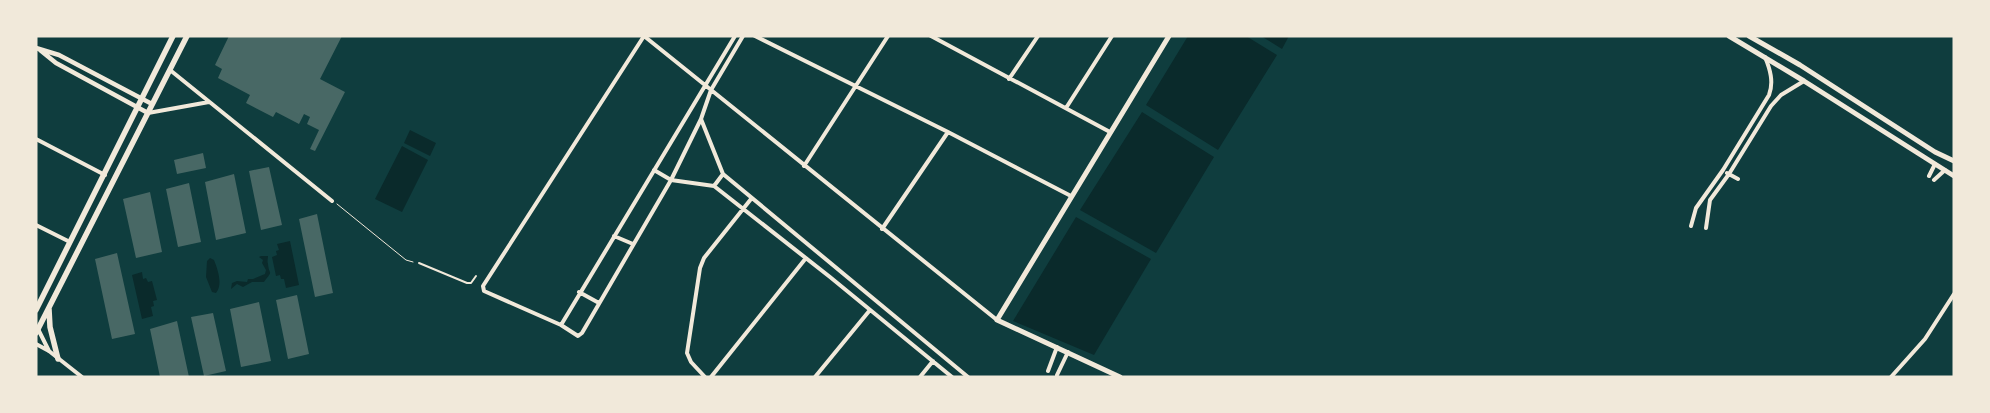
<svg xmlns="http://www.w3.org/2000/svg" width="1990" height="413" font-family="'Varela Round',sans-serif">
  <style>
    .water { fill: #0a2a2b }
    .building { fill: #486865 }
    .lines { fill: none; stroke-linecap: round; stroke-linejoin: round }
    .path { stroke: #f1e9da; stroke-width: 1 }
    .service { stroke: #f1e9da; stroke-width: 2 }
    .minor { stroke: #f1e9da; stroke-width: 4 }
    .tertiary { stroke: #f1e9da; stroke-width: 4.5 }
    .secondary { stroke: #f1e9da; stroke-width: 5 }
    .primary { stroke: #f1e9da; stroke-width: 5.5 }
  </style>
  <rect width="100%" height="100%" fill="#0f3d3e"/>
  <path class="water" d="M1188 36H1246L1277 55 1218 150 1146 105Z
    M1261 36H1289L1282 49Z
    M1142 112 1214 157 1156 253 1080 210Z
    M410 130 436 143 430 156 404 143Z
    M402 146 428 160 402 212 375 199Z
    M1076 217 1151 259 1094 355 1013 321Z
    M290 241 299 285 286 288 284 279H281L280 275 276 276 272 257 277 255 276 251 279 250 277 244Z
    M261 256H268C268 259 267 261 268 264 269 276 274 269 264 282H252L243 287 237 284 231 289 232 283 237 281 247 282 248 279H253L265 274 266 270 262 263 263 260 259 257Z
    M210 258 214 260C218 270 223 285 216 293L212 292 206 277 207 261Z
    M142 272 143 279 146 278 148 282 152 281 157 300 153 301 154 306 151 307 153 316 142 319 132 275Z"/>
  <path class="building" d="M229 36H342L320 79 345 92 315 151 310 149 319 130 307 124 310 117 304 114 299 124 276 112 273 117 246 103 250 95 218 78 222 69 215 65Z
    M203 153 206 168 177 174 174 160Z
    M269 167 282 225 261 230 249 171Z
    M234 174 246 233 216 240 205 182Z
    M189 183 201 242 178 247 166 189Z
    M150 192 162 252 136 258 123 199Z
    M317 214 333 293 315 297 299 219Z
    M117 253 135 334 112 339 95 259Z
    M297 295 309 354 288 359 276 300Z
    M259 302 271 361 241 367 230 309Z
    M213 313 226 371 204 376 191 317Z
    M177 321 189 377H160L150 329Z"/>
  <g class="lines">
    <path class="path" d="M337 204 406 260 413 262"/>
    <path class="service" d="M419 263 467 283H471L476 276"/>
    <path class="minor" d="M644 36 483 286 484 291 561 325 578 336 582 333 671 180 701 119 711 90 743 36
      M644 36 997 320
      M755 36 948 132 1071 196
      M931 36 1110 132
      M170 70 332 201
      M1009 79 1038 36
      M1066 108 1112 36
      M148 113 209 102
      M701 119 723 174 968 377
      M36 139 105 175
      M804 166 888 36
      M654 170 671 180 714 186 830 277 952 377
      M1727 173 1738 179
      M1929 176 1935 164
      M1934 180 1945 170
      M714 186 723 174
      M36 225 70 242
      M1691 226 1696 208 1723 170 1769 95C1774 82 1770 69 1765 57
      M1706 228 1710 200 1729 174 1771 106 1781 95 1804 81
      M882 229 948 132
      M614 236 633 244
      M579 292 599 303
      M561 325 735 36
      M38 329 49 351
      M36 344 49 351 82 377
      M1048 371 1057 347
      M1057 375 1068 352
      M705 377 691 362 687 353 700 268 704 258 751 199
      M711 377 806 258
      M815 377 870 310
      M920 377 933 361
      M1891 377 1925 339 1954 294"/>
    <path class="tertiary" d="M36 48 59 55 152 104
      M40 50 56 63 148 113"/>
    <path class="secondary" d="M1729 36 1804 81 1954 176
      M1749 36 1800 65 1935 152 1954 161
      M1120 377 997 320 1169 36"/>
    <path class="primary" d="M49 309 50 327 58 359
      M36 310 173 36
      M36 333 187 36"/>
  </g>
  <rect width="1990" height="413" fill="none" stroke="#f1e9da" stroke-width="75"/>
</svg>
